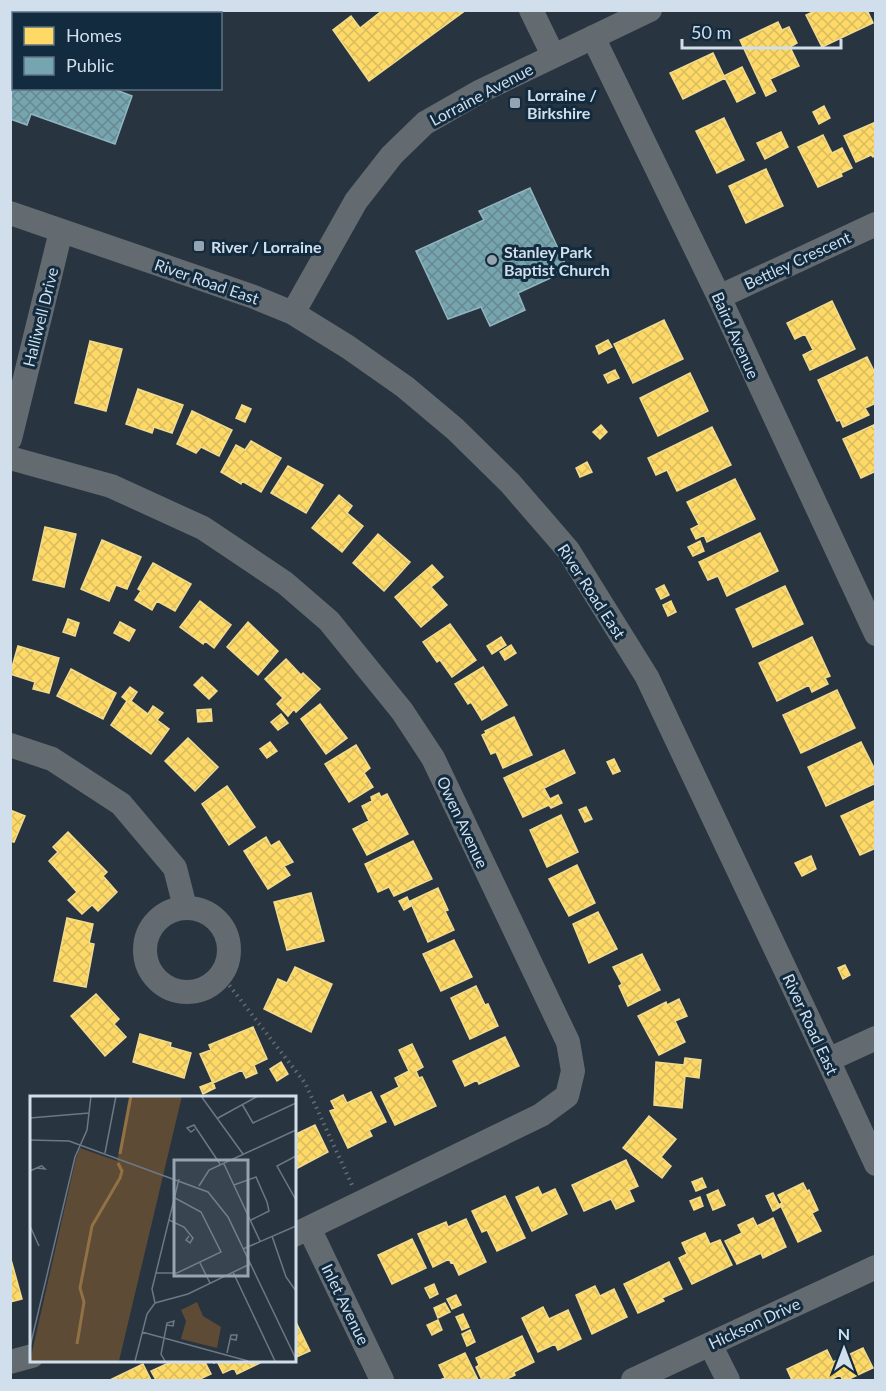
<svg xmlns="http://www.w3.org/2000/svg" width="886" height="1391" font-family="Lato,sans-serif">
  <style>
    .homes { fill: url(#homes-cross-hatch); stroke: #f1db8e; stroke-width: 1.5 }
    .public { fill: url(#public-cross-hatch); stroke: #91b6c1; stroke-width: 1.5 }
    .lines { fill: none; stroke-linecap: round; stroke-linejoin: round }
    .path { stroke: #666c72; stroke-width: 4; stroke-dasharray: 1.5 4.5; stroke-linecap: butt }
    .minor { stroke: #636a70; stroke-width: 24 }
    .poi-dot { fill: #96a3b0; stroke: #132b3f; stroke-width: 2 }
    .labels { text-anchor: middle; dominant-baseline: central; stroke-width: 6; stroke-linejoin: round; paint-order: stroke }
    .street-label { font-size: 16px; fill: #d1dfec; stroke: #132b3f }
    .poi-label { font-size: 16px; font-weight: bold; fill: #d1dfec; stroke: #132b3f; text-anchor: start }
    .inset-river { fill: none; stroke: #927145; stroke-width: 3 }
    .inset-road { fill: none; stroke: #6c7885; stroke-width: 1.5 }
    .view { fill: #96a3b0; fill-opacity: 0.15; stroke: #96a3b0; stroke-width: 3 }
    .inset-edge { fill: none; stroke: #d1dfec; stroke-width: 3 }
  </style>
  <defs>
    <pattern id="homes-cross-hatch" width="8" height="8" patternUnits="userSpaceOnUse" patternTransform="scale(1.5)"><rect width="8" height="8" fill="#ffd966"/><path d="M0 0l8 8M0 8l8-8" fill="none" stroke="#d9bb60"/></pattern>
    <pattern id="public-cross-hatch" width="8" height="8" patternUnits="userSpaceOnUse" patternTransform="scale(1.5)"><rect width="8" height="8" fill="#76a5af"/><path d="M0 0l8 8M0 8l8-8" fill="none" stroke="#668890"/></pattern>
  </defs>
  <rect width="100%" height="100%" fill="#283440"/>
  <path class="homes" d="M383 10H466L369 81 333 30 351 16 360 28Z
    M817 10H867L873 23 822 47 806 15Z
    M778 22 782 30 789 27 797 43 790 47 799 66 770 79 776 91 766 96 740 40Z
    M713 53 724 76 742 67 755 93 737 102 725 78 683 99 670 73Z
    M824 106 830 118 819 124 813 112Z
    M724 118 744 160 717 173 696 131Z
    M876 122V156L873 157 871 155 856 162 844 136Z
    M781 132 788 147 765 159 757 143Z
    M823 135 832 153 842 148 852 168 841 173 842 176 818 187 798 147Z
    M766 169 783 206 746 223 729 186Z
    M832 301 855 349 810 370 803 355 813 350 805 334 795 339 787 323Z
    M664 320 683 359 633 383 614 344Z
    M608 340 612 347 599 354 596 346Z
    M90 341 122 349 106 411 75 403Z
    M867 357 876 375V403L865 408 869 415 843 427 840 420 837 421 818 380Z
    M615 370 619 378 608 383 604 375Z
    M690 373 708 411 658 436 640 398Z
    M138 389 183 405 172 433 154 427 152 433 126 424Z
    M242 405 251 409 245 422 236 418Z
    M192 411 232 430 219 456 201 447 196 453 177 444Z
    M876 424V471L861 478 843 439Z
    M601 425 607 432 600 439 593 432Z
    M712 427 731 465 677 491 667 470 656 475 648 458Z
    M251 441 281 458 261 492 242 481 241 484 221 472 236 445 245 450Z
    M587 462 592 472 580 477 576 468Z
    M288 466 323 485 306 513 271 493Z
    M735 479 755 519 707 542 704 535 696 539 691 529 699 525 687 502Z
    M339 495 352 506 347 513 363 526 342 552 312 528Z
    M45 527 76 534 64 587 33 580Z
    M760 533 778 571 727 596 718 576 708 580 699 562Z
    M378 534 410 562 384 591 353 563Z
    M102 540 141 557 127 589 116 585 109 601 81 589Z
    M700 541 704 551 693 556 688 547Z
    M153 563 191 584 175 611 157 601 152 610 135 600 141 591 138 589Z
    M432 565 443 577 431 587 447 605 421 627 395 597Z
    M664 585 669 595 661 599 656 589Z
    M785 586 803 624 753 647 736 609Z
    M200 601 231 625 214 648 205 641 203 644 180 627Z
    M671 601 676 612 668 616 663 605Z
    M68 619 79 623 75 636 63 632Z
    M120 622 135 630 129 641 114 633Z
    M248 622 278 651 258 675 227 647Z
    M450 624 476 660 452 677 440 660 437 662 423 642Z
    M501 637 506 645 492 654 487 646Z
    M812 637 830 676 825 678 828 684 812 692 809 685 777 701 759 663Z
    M511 645 516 653 505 660 500 652Z
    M18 646 59 658 49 693 33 689 35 682 10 674Z
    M286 659 301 675 303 673 320 689 296 712 294 709 288 716 277 704 283 698 265 679Z
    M483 667 507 705 482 720 471 702 468 704 455 684Z
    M71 669 116 693 103 719 57 696Z
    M202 677 217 691 209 699 194 685Z
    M130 687 137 692 131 701 148 714 153 706 163 713 157 720 169 729 151 754 111 725 127 701 122 697Z
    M837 690 855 728 801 753 783 715Z
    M320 704 347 738 326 754 301 719Z
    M211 709 212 721 198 722 197 710Z
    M281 714 288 723 278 730 271 722Z
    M514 717 532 755 503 768 496 752 491 754 482 735 486 733 485 731Z
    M188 738 218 767 195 791 165 761Z
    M270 742 277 751 267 758 260 749Z
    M861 742 876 772V783L826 806 808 767Z
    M356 745 370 768 364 773 373 787 349 802 325 764Z
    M564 750 575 773 544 788 550 799 558 795 562 803 551 808 549 805 523 817 504 778Z
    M614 759 620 771 613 774 607 762Z
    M227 786 255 827 229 845 202 804Z
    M379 793 381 797 387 794 408 834 367 855 353 829 369 821 362 806 372 801 371 797Z
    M876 800V848L860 855 841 816Z
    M586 807 592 819 585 822 579 810Z
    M10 810 25 816 14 842 10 841Z
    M561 815 578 852 547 867 530 830Z
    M68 832 107 872 103 876 117 892 98 911 92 905 82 914 68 900 77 892 49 861 58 852 53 847Z
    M266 837 271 846 279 841 293 862 284 866 290 875 268 889 244 851Z
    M413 841 432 879 394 896 389 887 378 892 365 864Z
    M811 856 816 869 802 876 795 863Z
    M577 865 595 903 569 916 549 879Z
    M438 888 448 910 445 911 454 930 428 942 410 901Z
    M311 893 324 941 287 950 274 902Z
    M407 897 411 906 404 910 399 901Z
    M598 912 617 949 589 963 573 924Z
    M67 918 93 924 89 943 94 944 86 987 54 981Z
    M454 940 472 977 441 991 423 954Z
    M642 954 660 990 628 1006 619 986 622 984 613 967Z
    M845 965 850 975 843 979 838 968Z
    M295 967 332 984 311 1032 264 1009 278 979 287 983Z
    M476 986 485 1005 488 1004 498 1026 470 1039 451 998Z
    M96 994 119 1019 114 1024 126 1037 105 1056 71 1016Z
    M679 999 687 1016 675 1021 685 1042 659 1055 638 1016 666 1002 667 1005Z
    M253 1027 267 1059 254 1065 257 1073 246 1078 242 1070 213 1083 200 1054 211 1050 209 1045Z
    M140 1034 171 1043 170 1047 191 1053 184 1078 133 1062Z
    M505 1037 519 1066 479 1084 477 1080 465 1086 453 1061Z
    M412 1044 423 1067 416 1071 419 1078 422 1077 436 1106 395 1125 381 1096 399 1087 395 1078 409 1071 399 1050Z
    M685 1058 701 1060 699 1078 685 1076 682 1108 654 1105 656 1062 684 1065Z
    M281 1062 288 1074 277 1081 270 1069Z
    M213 1082 215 1088 203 1094 200 1087Z
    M371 1092 386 1122 369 1130 372 1136 348 1148 330 1111 335 1109 331 1101 343 1095 347 1103Z
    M649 1116 676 1139 661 1157 671 1166 662 1178 623 1148Z
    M315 1125 328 1152 294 1170V1135Z
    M626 1160 638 1186 629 1190 634 1201 616 1209 611 1199 584 1211 572 1185Z
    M702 1178 706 1187 696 1191 692 1182Z
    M803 1183 807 1191 809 1190 818 1210 812 1213 821 1231 798 1242 780 1204 782 1203 778 1195Z
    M538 1187 542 1195 555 1189 567 1214 532 1231 516 1197Z
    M718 1190 725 1205 713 1210 707 1195Z
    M773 1193 780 1207 773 1211 766 1196Z
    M505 1196 525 1238 497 1251 487 1230 482 1232 472 1211Z
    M700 1197 703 1206 694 1210 690 1201Z
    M753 1218 757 1226 773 1218 786 1247 763 1258 761 1253 737 1264 725 1241 742 1233 738 1225Z
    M466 1219 486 1262 459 1275 453 1262 451 1263 449 1259 433 1267 418 1234 446 1222 448 1227Z
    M705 1233 710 1244 720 1240 732 1265 692 1284 679 1258 687 1254 682 1243Z
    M412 1239 426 1268 392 1284 378 1255Z
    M10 1256 22 1299 10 1302Z
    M669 1262 682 1289 662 1298 664 1301 638 1313 624 1284Z
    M434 1284 438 1294 430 1298 425 1288Z
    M595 1286 600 1296 614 1289 627 1317 592 1334 576 1295Z
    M456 1295 461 1305 452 1309 447 1299Z
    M445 1303 450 1312 438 1318 434 1308Z
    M543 1307 549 1319 568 1310 581 1339 558 1350 555 1344 538 1352 522 1318Z
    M463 1314 469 1327 462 1330 456 1317Z
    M294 1318 310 1351 294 1358Z
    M438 1320 442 1330 432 1335 427 1325Z
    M470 1330 475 1342 467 1346 462 1334Z
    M522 1336 534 1362 514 1372 515 1375 505 1380H482L476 1367 479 1365 476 1358Z
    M863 1348 873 1368 847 1380H843L840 1375 830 1380H792L787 1369 827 1350 833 1362Z
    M465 1353 478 1380H440L445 1378 439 1365Z
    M175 1360H204L211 1374 198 1380H156L151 1371Z
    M212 1360H261L262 1362 237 1374 234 1368 223 1373 217 1361 214 1363Z
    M143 1364 151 1380H110Z"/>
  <path class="public" d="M10 10H103L102 14H14V88H111L132 96 115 144 31 114 27 125 10 119Z
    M530 188 568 270 518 293 525 310 490 326 481 307 448 319 416 251 484 220 479 211Z"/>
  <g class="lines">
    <path class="path" d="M222 976 305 1083 352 1185"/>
    <path class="minor" d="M531 10 553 55
      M593 37 719 297 876 634
      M10 213 254 297 293 313 348 347 405 387 455 429 510 483 568 550 647 677 828 1060 876 1164
      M719 297 876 224
      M293 313 356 201 392 155 425 123 481 91 650 10
      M10 439 61 231
      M10 458 111 486 203 528 285 583 329 621 402 711 433 758 568 1042 573 1071 567 1096 541 1115 294 1235
      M10 745 52 759 121 804 175 868 185 907
      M145 950a42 42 0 1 1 84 0a42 42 0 1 1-84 0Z
      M828 1060 876 1038
      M309 1228 382 1380
      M710 1344 728 1380
      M10 1362 32 1356
      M633 1380 876 1267"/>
  </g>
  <g class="poi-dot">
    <rect x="509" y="97" width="12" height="12" rx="3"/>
    <rect x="193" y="240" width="12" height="12" rx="3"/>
    <circle cx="492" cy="260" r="6"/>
  </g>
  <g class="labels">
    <g class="street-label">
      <text transform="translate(481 94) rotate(-28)">Lorraine Avenue</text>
      <text transform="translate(797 260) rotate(-25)">Bettley Crescent</text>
      <text transform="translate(207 281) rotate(19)">River Road East</text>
      <text transform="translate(40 317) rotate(-76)">Halliwell Drive</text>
      <text transform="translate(736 335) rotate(66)">Baird Avenue</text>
      <text transform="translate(592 591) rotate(57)">River Road East</text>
      <text transform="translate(463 822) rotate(65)">Owen Avenue</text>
      <text transform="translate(811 1024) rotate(65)">River Road East</text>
      <text transform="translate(346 1304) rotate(64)">Inlet Avenue</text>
      <text transform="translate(754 1323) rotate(-25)">Hickson Drive</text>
    </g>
    <g class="poi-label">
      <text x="527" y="94">Lorraine /<tspan x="527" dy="18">Birkshire</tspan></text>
      <text x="211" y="246">River / Lorraine</text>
      <text x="504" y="251">Stanley Park<tspan x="504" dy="18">Baptist Church</tspan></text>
    </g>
  </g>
  <g transform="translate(30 1096)">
    <rect width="266" height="266" fill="#283440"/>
    <path d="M99 0H152L89 265H0L46 62 50 52 87 65ZM167 206 173 220 191 231 187 252 151 243 156 225 151 214Z" fill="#5d4b35"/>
    <path d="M169 240a8 8 0 1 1 16 0a8 8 0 1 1-16 0Z" fill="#5d4b35"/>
    <path class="inset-river" d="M90 58 101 0M47 248 54 206 50 192 62 130 90 82 92 75 88 67"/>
    <path class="inset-road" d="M171 0 213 58M212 8 223 27 266 7M0 22 59 17M188 22 228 0M165 33 161 36 157 32 164 29 190 68M0 44 39 45 178 96 198 121 266 263M75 57 86 0M266 60 247 70 266 104M194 68 230 145M0 75 11 70H12L15 73 7 72M204 89 226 81 237 106 239 115 221 124M169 90 179 74 266 34M139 124 154 131 163 142 160 147 156 144 159 140M0 130 9 150M242 140 256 181 266 195M213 153 266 130M170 167 180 187M203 176 245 265M126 177H147L191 156 171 116 145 102M125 207 122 193 149 83M112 236 218 265M0 251 45 61 57 34 61 0M197 257 201 239H207L206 244 201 243M105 265 117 218 125 207 158 198 220 168M135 265 131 258 137 227 144 225 143 230 137 229"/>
    <path class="view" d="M144 64H218V180H144Z"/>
    <rect width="266" height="266" class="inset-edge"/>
  </g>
  <rect width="886" height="1391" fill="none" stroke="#d1dfec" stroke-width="24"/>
  <rect x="12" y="12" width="210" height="78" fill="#132b3f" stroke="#5f7384" stroke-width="1.5"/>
  <rect x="24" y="27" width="30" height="18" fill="#ffd966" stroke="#5f7384" stroke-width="1.5"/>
  <text x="66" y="42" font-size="18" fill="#d1dfec">Homes</text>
  <rect x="24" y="57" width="30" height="18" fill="#76a5af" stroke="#5f7384" stroke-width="1.5"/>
  <text x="66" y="72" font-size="18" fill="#d1dfec">Public</text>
  <g transform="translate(844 1349)" stroke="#132b3f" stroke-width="4.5" paint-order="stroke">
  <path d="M0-4.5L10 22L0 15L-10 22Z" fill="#d1dfec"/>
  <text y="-9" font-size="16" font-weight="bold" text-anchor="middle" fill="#d1dfec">N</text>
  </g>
  <path d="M682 39v9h159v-9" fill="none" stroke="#d1dfec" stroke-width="3"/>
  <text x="691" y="39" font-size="18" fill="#d1dfec" stroke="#132b3f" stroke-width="4.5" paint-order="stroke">50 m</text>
</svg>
